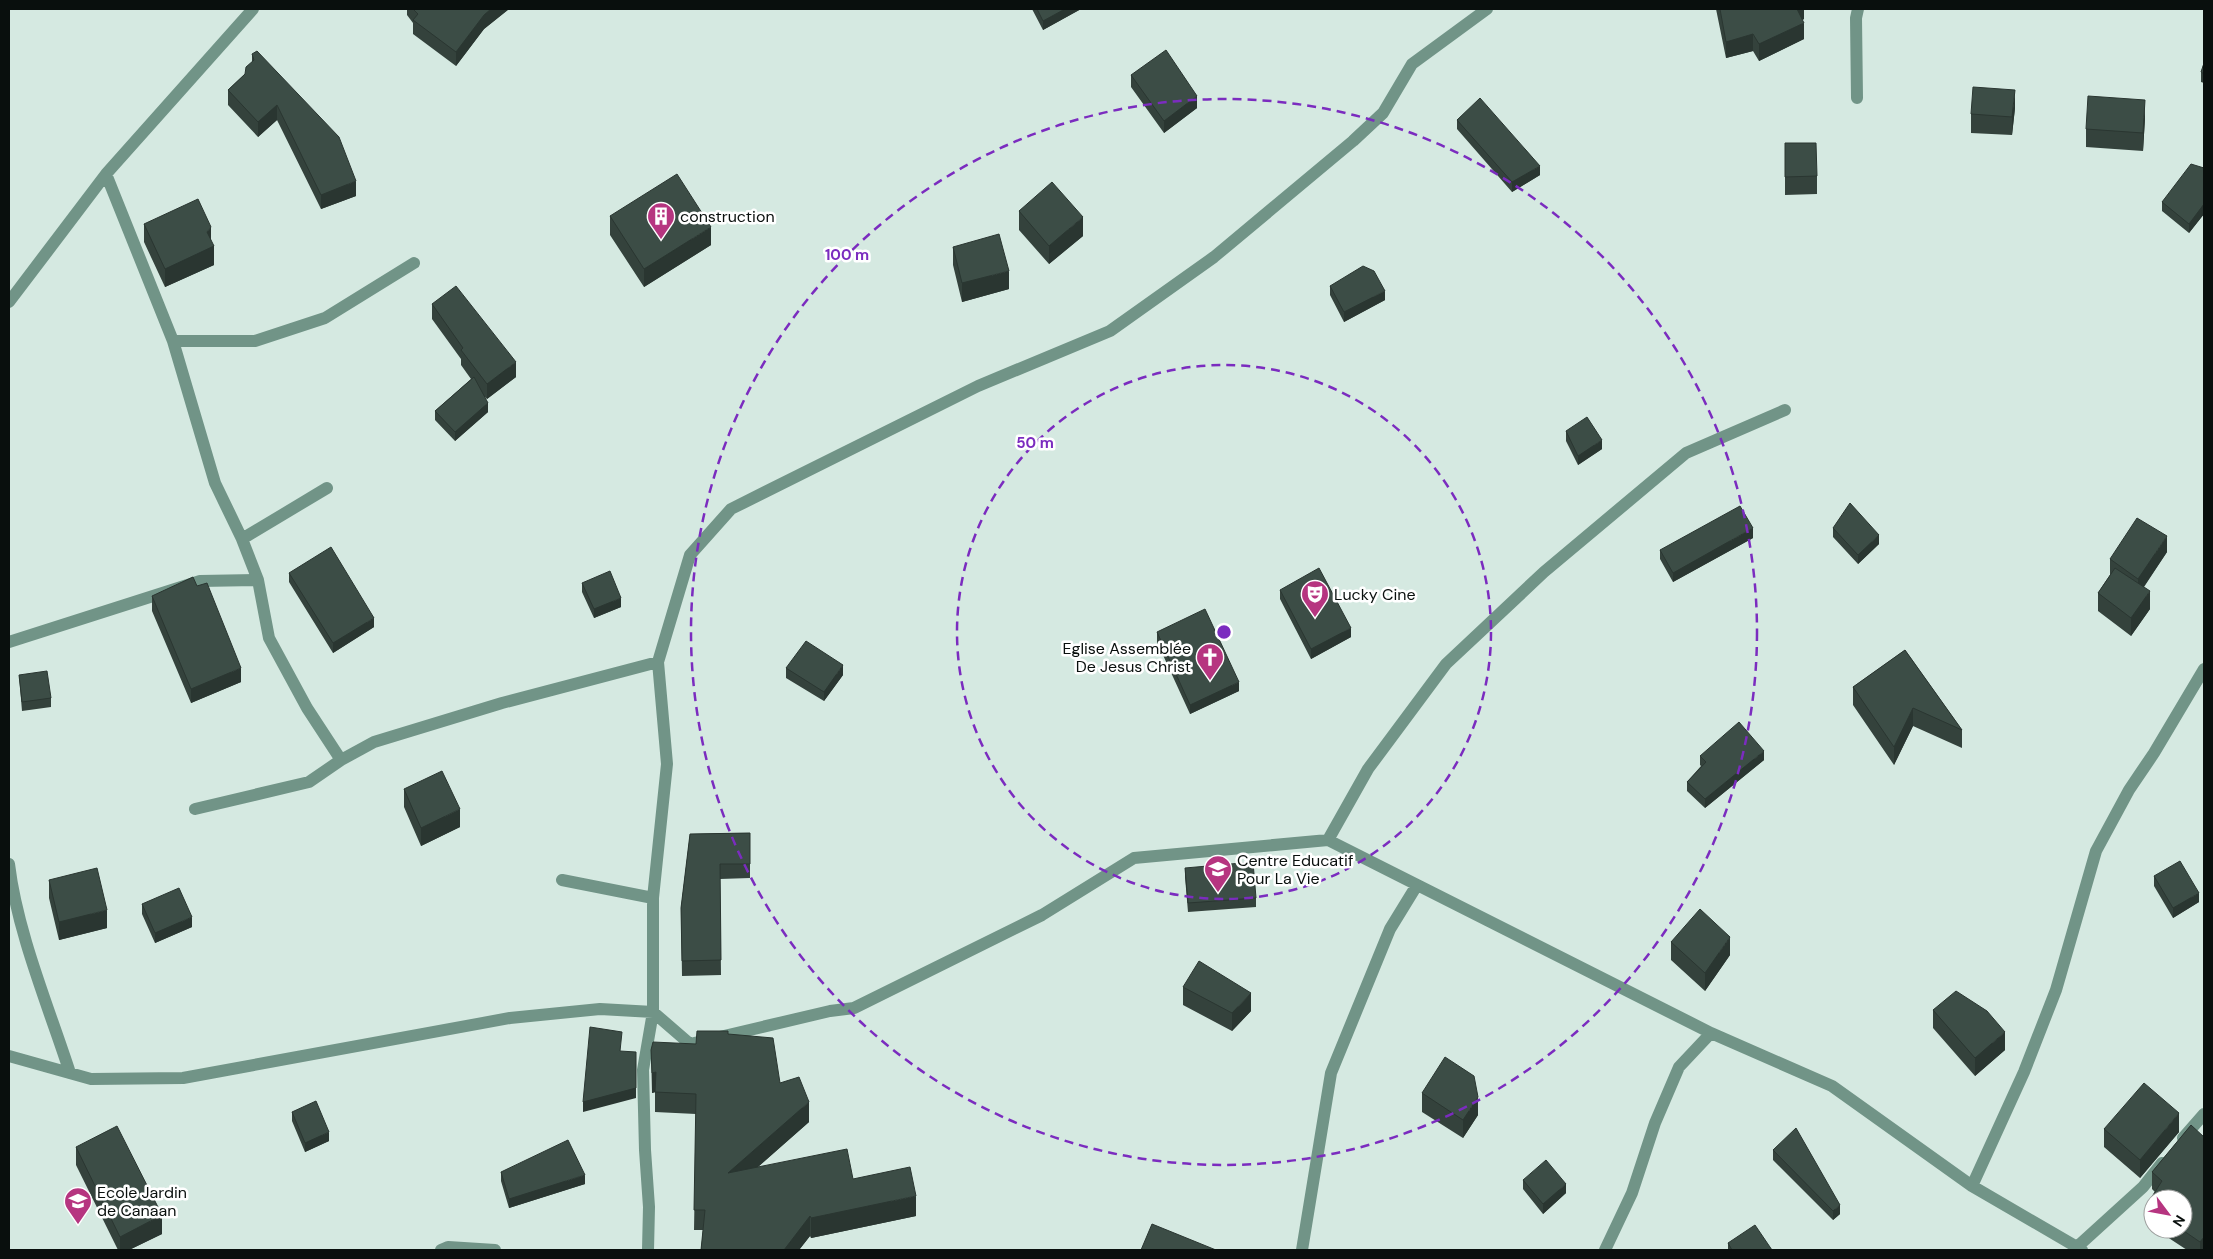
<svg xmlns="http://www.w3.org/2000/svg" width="2213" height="1259" font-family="'DM Sans',sans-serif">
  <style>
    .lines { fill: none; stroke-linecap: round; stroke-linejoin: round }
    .minor { stroke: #719487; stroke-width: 12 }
    .wall { fill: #34423c }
    .shaded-wall { fill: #2a3631 }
    .building { fill: #3c4d46; stroke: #2a3631 }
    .ring { fill: none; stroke: #7b2cbf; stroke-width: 2.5; stroke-dasharray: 9 6 }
    .labels { text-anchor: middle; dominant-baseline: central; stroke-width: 5; stroke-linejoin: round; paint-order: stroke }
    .poi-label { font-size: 16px; fill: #090f0d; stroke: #fff; text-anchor: start }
    .centre { fill: #7b2cbf; stroke: #fff; stroke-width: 2.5 }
    .ring-label { font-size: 15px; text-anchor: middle; font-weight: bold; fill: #7b2cbf; stroke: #fff; stroke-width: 5; stroke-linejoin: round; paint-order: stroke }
  </style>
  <rect width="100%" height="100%" fill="#d5e9e1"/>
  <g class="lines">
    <path class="minor" d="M1857 98 1856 18 1858 9
      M106 174 173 341 215 483 242 539 258 580 269 638 307 708 341 760
      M9 302 106 174 253 9
      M173 341H255L325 318 414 263
      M242 539 327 488
      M9 642 200 581 258 580
      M195 809 309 782 341 760 374 742 502 703 658 662
      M1328 840 1368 769 1446 664 1544 572 1686 453 1785 410
      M9 864C17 932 49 1008 70 1073
      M562 880 653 898
      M9 1056 91 1079 183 1078 510 1018 600 1009 653 1012 690 1044 830 1011 854 1008 1042 915 1134 858 1328 840 1711 1033 1832 1086 1972 1186 2082 1250
      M2183 1138 2204 1114
      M1972 1186 2024 1072 2056 990 2096 851 2129 790 2154 753 2204 669
      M2077 1247 2143 1187 2162 1163
      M441 1250 448 1247 495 1250
      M648 1250 649 1207 645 1150 643 1070 653 1012V898L667 764 658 662 690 555 731 509 978 386 1110 331 1214 257 1353 141 1383 113 1412 64 1487 9
      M1302 1250 1331 1073 1390 929 1417 885
      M1605 1250 1632 1193 1655 1123 1679 1067 1711 1033"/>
  </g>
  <path class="wall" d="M407 9H509L484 29 456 66 413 34V23L407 15Z
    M1032 9H1081L1043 30Z
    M1716 9H1804V19L1802 20 1804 39 1759 61 1753 51 1726 58Z
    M252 54 356 196 321 209 277 120 258 137 228 105V90L245 74 252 62Z
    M2204 63V83L2201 82V72Z
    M1131 75 1197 108 1164 133 1131 87Z
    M2015 108 2012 135 1971 133V114Z
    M2145 118 2143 151 2086 147V129Z
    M1457 120 1540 175 1512 192 1457 129Z
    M1785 143 1817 176V194L1785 195Z
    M2204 168V214L2189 233 2162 211V202Z
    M1019 211 1083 236 1049 264 1019 230Z
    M610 216 711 245 644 287 610 235Z
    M144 224 211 240 214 265 165 287 144 242Z
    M953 247 1009 289 962 302 953 265Z
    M1330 286 1385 300 1344 322 1330 295Z
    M432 304 516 377 487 399 484 396 488 412 455 441 435 420V411L471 379 461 365V359L432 319Z
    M1566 431 1602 449 1578 465 1566 441Z
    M1833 528 1879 544 1858 564 1833 537Z
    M1753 538 1673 582 1660 559V550Z
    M2167 552 2144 587 2150 609 2131 636 2098 611V593L2110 575V559Z
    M289 573 374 627 333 653 289 582Z
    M582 583 621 607 594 618 582 592Z
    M1280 590 1351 637 1311 659 1280 599Z
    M152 596 241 682 191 703 152 611Z
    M1157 632 1239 691 1190 714 1157 642Z
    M1905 650 1962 730V748L1913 726 1894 765 1853 705V687Z
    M786 668 843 675 824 701 786 678Z
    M19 675 51 698V707L22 711Z
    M1700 756 1764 760 1705 808 1687 791V782L1701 766 1700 765Z
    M404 789 460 827 421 846 404 807Z
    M750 833V878L720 879 721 975 682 976 681 908 690 834Z
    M1185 868 1256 898V907L1188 912 1185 877Z
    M2154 876 2199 902 2173 918 2154 886Z
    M49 880 107 928 59 940 49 898Z
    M142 904 192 927 155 943 142 914Z
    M1671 942 1730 955 1705 991 1671 960Z
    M1183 987 1251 1011 1232 1031 1183 1005Z
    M1933 1010 2005 1050 1975 1076 1933 1028Z
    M728 1034 780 1083 809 1122 758 1167 853 1179 916 1216 811 1238 810 1236 799 1250H701L703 1230H694L696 1114 655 1112V1092L652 1093 651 1050 696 1044Z
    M1422 1093 1478 1115 1463 1138 1422 1112Z
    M292 1112 329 1141 305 1152 292 1121Z
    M2191 1125 2204 1250H2187L2155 1229H2183L2153 1199V1227L2146 1223V1206L2155 1192 2152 1189V1172Z
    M2104 1129 2179 1132 2140 1178 2104 1147Z
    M76 1147 162 1234 129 1250H118L76 1165Z
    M1773 1150 1840 1214 1833 1220 1773 1160Z
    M501 1172 585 1184 509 1208 501 1181Z
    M1523 1180 1566 1193 1543 1214 1523 1189Z
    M1728 1243 1772 1250H1728Z"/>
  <path class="shaded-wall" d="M491 9H509L484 29 456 66V52L484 15Z
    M1065 9H1081L1043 30V21Z
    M1796 9H1804V19L1796 23Z
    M1804 23V39L1759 61V44Z
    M1753 34V51L1726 58V42Z
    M2015 90V108L2012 135V117Z
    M1197 96V108L1164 133V121Z
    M2145 100V118L2143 151V133Z
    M277 105V120L258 137V122Z
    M1540 166V175L1512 192V182Z
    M356 181V196L321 209V195Z
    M2204 204V214L2189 233V224Z
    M1083 217V236L1049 264V246Z
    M211 227V245L214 246V265L165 287V269L207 232Z
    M711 227V245L644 287V269Z
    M1009 271V289L962 302V283Z
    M1385 291V300L1344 322V312Z
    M516 362V377L487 399V384Z
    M488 403V412L455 441V432Z
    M1602 440V449L1578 465V456Z
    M1753 528V538L1673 582V573Z
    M1879 535V544L1858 564V555Z
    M2167 536V552L2138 595V579Z
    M2150 591V609L2131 636V618Z
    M621 598V607L594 618V609Z
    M374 618V627L333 653V643Z
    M1351 628V637L1311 659V649Z
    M843 665V675L824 701V692Z
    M241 668V682L191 703V689Z
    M1239 682V691L1190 714V705Z
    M1913 708V726L1894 765V747Z
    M1764 751V760L1705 808V799Z
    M460 809V827L421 846V828Z
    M2199 893V902L2173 918V908Z
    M107 910V928L59 940V922Z
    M192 917V927L155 943V933Z
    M1730 937V955L1705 991V973Z
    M1251 993V1011L1232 1031V1013Z
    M2005 1032V1050L1975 1076V1058Z
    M636 1052V1098L583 1112V1102Z
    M656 1072V1092L652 1093V1073Z
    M1478 1097V1115L1463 1138V1120Z
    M809 1102V1122L728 1193V1173Z
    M2179 1113V1132L2140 1178V1160Z
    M329 1132V1141L305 1152V1143Z
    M585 1175V1184L509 1208V1199Z
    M1566 1184V1193L1543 1214V1204Z
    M916 1196V1216L811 1238V1218Z
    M1840 1205V1214L1833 1220V1211Z
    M162 1215V1234L129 1250H120V1237Z
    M810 1216V1236L799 1250H784Z
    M2204 1237V1250H2200V1242Z"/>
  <path class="building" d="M413 9H491L484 15 456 52 413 20 418 14Z
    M1037 9H1065L1043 21Z
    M1720 9H1797L1804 23 1759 44 1753 34 1726 42Z
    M1166 50 1197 96 1164 121 1131 75Z
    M257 51 339 137 356 181 321 195 277 105 258 122 228 90 245 74 246 67 254 60 252 54Z
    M2204 63V74L2201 72Z
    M1973 87 2015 90 2012 117 1971 114Z
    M2088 96 2145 100 2143 133 2086 129Z
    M1480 98 1540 166 1512 182 1457 120Z
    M1785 143H1816L1817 176 1785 177Z
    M2191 164 2204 168V204L2189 224 2162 202Z
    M677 174 711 227 644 269 610 216Z
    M1052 182 1083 217 1049 246 1019 211Z
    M198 199 211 227 207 232 214 246 165 269 144 224Z
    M999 234 1009 271 962 283 953 247Z
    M1363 266 1374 271 1385 291 1344 312 1330 286Z
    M456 286 516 362 487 384 461 350 463 348 432 304Z
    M474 377 488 403 455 432 435 411Z
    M1587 417 1602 440 1578 456 1566 431Z
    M1850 503 1879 535 1858 555 1833 528Z
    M1740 506 1753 528 1673 573 1660 550Z
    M2137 518 2167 536 2138 579 2110 559Z
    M331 547 374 618 333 643 289 573Z
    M1319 568 1351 628 1311 649 1280 590Z
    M2115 568 2150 591 2131 618 2098 593Z
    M610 571 621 598 594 609 582 583Z
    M193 577 197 586 207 583 241 668 191 689 152 596Z
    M1205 609 1239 682 1190 705 1157 632Z
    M806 641 843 665 824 692 786 668Z
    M1905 650 1962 730 1913 708 1894 747 1853 687Z
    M47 671 51 698 22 702 19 675Z
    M1739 722 1764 751 1705 799 1687 782 1706 762 1700 756Z
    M442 771 460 809 421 828 404 789Z
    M750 833V864H720L721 960 682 961 681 908 690 834Z
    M2180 861 2199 893 2173 908 2154 876Z
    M1253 862 1256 898 1188 903 1185 868Z
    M97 868 107 910 59 922 49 880Z
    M179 888 192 917 155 933 142 904Z
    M1700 909 1730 937 1705 973 1671 942Z
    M1199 961 1251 993 1232 1013 1183 987Z
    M1956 991 1987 1011 2005 1032 1975 1058 1933 1010Z
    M590 1027 622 1032 620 1051 636 1052V1088L583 1102Z
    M697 1031H728V1034L773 1038 780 1083 799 1077 809 1102 728 1173 847 1149 853 1179 910 1167 916 1196 811 1218 810 1216 784 1250H701L705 1210H694L696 1094 655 1092 656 1072 652 1073 651 1050 653 1042 696 1044Z
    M1445 1057 1474 1076 1478 1097 1463 1120 1422 1093Z
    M2144 1083 2179 1113 2140 1160 2104 1129Z
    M316 1101 329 1132 305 1143 292 1112Z
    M2191 1125 2204 1137V1237L2200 1242 2181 1229H2183V1199H2153V1210L2146 1206 2162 1181 2152 1172Z
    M117 1126 162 1215 120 1237 76 1147Z
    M1796 1128 1840 1205 1833 1211 1773 1150Z
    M568 1140 585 1175 509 1199 501 1172Z
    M1546 1160 1566 1184 1543 1204 1523 1180Z
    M1152 1224 1216 1250H1141Z
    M1755 1225 1772 1250H1732L1728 1243Z"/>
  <g class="ring">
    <circle cx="1224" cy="632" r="267"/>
    <circle cx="1224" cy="632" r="533"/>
  </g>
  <defs>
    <g id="building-pin" transform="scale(1.4375)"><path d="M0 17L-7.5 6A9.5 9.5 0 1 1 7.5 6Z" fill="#b63580" stroke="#fff"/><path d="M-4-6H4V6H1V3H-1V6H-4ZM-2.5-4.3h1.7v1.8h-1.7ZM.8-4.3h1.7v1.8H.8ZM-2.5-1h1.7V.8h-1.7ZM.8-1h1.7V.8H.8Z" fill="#fff"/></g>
    <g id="theatre-pin" transform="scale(1.4375)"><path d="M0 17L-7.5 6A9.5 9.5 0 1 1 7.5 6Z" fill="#b63580" stroke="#fff"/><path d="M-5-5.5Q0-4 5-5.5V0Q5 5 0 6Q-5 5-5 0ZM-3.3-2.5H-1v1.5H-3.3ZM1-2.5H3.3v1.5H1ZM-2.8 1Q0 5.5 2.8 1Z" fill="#fff"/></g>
    <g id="church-pin" transform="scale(1.4375)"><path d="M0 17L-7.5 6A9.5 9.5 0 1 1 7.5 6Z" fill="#b63580" stroke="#fff"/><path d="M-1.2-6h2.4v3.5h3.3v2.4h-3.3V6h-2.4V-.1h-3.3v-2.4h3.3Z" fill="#fff"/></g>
    <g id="school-pin" transform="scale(1.4375)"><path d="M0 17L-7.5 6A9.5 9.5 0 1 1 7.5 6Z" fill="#b63580" stroke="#fff"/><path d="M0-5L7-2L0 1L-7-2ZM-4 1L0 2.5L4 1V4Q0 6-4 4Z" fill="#fff"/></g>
  </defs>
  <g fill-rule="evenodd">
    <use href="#building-pin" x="661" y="216"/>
    <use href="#theatre-pin" x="1315" y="594"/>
    <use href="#church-pin" x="1210" y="657"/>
    <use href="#school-pin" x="1218" y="869"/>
    <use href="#school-pin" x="78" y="1201"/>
  </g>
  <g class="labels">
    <g class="poi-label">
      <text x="680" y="216">construction</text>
      <text x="1334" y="594">Lucky Cine</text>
      <text x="1191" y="648" text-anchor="end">Eglise Assemblée<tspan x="1191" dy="18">De Jesus Christ</tspan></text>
      <text x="1237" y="860">Centre Educatif<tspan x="1237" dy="18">Pour La Vie</tspan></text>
      <text x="97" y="1192">Ecole Jardin<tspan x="97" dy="18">de Canaan</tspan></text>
    </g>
  </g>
  <circle cx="1224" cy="632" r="8" class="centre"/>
  <g class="ring-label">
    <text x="847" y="260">100 m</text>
    <text x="1035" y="448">50 m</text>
  </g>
  <rect width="2213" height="1259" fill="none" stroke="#090f0d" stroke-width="20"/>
  <g transform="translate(2168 1214) rotate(122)"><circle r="24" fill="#ffffff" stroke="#9d9f9e"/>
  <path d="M0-4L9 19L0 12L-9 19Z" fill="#b63580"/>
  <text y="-8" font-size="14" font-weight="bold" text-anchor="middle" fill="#090f0d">N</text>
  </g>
</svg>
